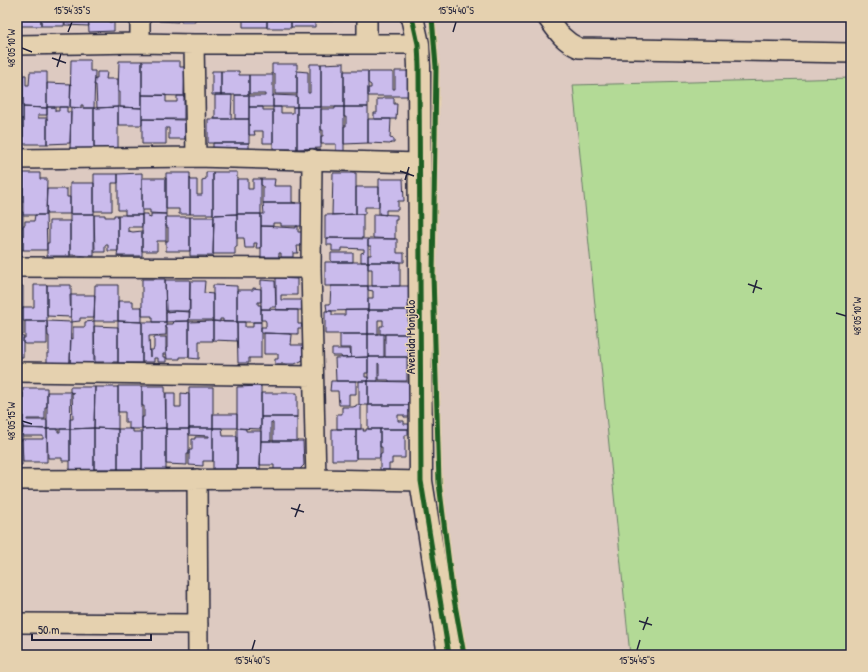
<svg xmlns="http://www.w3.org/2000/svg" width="868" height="672" font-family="'Patrick Hand',sans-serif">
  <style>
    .green { fill: #b3da96; stroke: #6a7e68 }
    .building { fill: #cabbec; stroke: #22223b }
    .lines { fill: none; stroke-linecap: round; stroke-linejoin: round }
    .minor-casing { stroke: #22223b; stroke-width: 22 }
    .tertiary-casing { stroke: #22223b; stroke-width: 25 }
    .minor { stroke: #e5d1af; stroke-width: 19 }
    .tertiary { stroke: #e5d1af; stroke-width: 22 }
    .cycleway-casing { stroke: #e5d1af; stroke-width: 8 }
    .cycleway { stroke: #1b5e20; stroke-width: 5 }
    .ticks { fill: none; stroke: #22223b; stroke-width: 1.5 }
    .labels { text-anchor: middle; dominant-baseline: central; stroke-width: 3; stroke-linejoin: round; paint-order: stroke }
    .street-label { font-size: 13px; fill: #22223b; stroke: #e5d1af }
    .neatline { fill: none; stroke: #22223b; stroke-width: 1.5 }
    .ticks-label { font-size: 10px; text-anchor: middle; fill: #22223b }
  </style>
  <rect width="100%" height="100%" fill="#ddcac1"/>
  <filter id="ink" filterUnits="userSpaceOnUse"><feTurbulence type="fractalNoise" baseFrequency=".025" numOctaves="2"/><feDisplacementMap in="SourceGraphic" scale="8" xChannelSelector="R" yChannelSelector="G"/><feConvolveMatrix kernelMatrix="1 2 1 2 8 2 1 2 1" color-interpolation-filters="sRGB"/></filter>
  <g filter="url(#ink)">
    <path class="green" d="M851 78V655H630L573 85Z"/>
    <path class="building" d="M17 17H41V26H17Z
      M41 17H65L64 26H41Z
      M65 17H88L89 26 65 25Z
      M88 17H109V22H114V31L89 32Z
      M159 17H178V22L159 21Z
      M181 17H195V22H181Z
      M243 17H267V27H243Z
      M267 17H291V28H267Z
      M291 17H315V27H291Z
      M315 17H333V21H315Z
      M71 60H90V71H95L94 108H83V105H81V108L70 107Z
      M119 61H142V108L120 107V92H118Z
      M142 61H180V67H185L184 96 142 95Z
      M344 63V107H321V64Z
      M272 64H297V94H275V74H272Z
      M310 64H321V107H297V71L308 72V93H310Z
      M23 71V95H17V72Z
      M212 71H221V95H212Z
      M221 71H239V75H249V95H221Z
      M344 71H368V107H344Z
      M395 71H411L412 96H368V88H371V85L368 83V72H393V89H395Z
      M30 72H47V108L23 107V75H26V85H29Z
      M97 72H107L106 79H118V107L97 108 96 85H94L95 79H97Z
      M249 75H273V107H249V96H265V94H249Z
      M47 83 71 84 70 107H47Z
      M17 95H23V119H17Z
      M142 95H166V102H177V96H184V119H142Z
      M215 95H232L231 119H214V117H215Z
      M235 95H249V119H235Z
      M273 95 297 96V107H273Z
      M383 98H394V104H397L396 119H374V113H377V99H383Z
      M23 107 47 108V115H38V118H47V144H23Z
      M47 107H55V111H59V107H67V112H71L70 143 47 144Z
      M118 107 142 108V125H118Z
      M118 107V150H94V108Z
      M249 107H263V110H273V143H263V131H254L255 135H249Z
      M273 107H281V113H293V107H297V149H273Z
      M297 107H321V148L297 149Z
      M335 107H344V151H336V144H321V136H323V130H321V109H335Z
      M344 107H368V143L344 144V126H346V117H344Z
      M71 108H94V150H70Z
      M17 119H23V149H17Z
      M142 119 185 120V139H169V128H166V144H142Z
      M208 119H249V143H208Z
      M368 119H391L390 138 394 139V143H391L390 144 368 143Z
      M213 143H249V150H213Z
      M17 172 23 173V202H17Z
      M206 172H213V214H190V178L191 180H197V195H202V180L206 179Z
      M213 172H237V214L213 215Z
      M23 173H40V179H47L46 215H23Z
      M142 173V215H125V210H118V174Z
      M166 173H190V214H179V209H166Z
      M333 173H356V214L332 215Z
      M94 174H118V183H112V211H94Z
      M142 178H166V214L150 213V210H142Z
      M237 179H248V189H253V179H261V214H237Z
      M261 179H275L274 186H292V202L296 203H263V186L261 185Z
      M379 179H403L404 201H398V210H386V215L379 214Z
      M70 183H94V214H70Z
      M356 187H379V207H365V214H356Z
      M47 189H67V197H70V214H46Z
      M17 202H18L19 212H23V227L17 226Z
      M263 203H302L303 226H281V223H273V226H261V214H264Z
      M70 214H94V256L70 255Z
      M142 214H148V217L151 218V214H166V241H157V251H142Z
      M237 214V247H235V254H213L214 215Z
      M237 214H261V248H256L257 243H254V248H245L244 238H237Z
      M363 214V238H325V215Z
      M373 214 397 215V220H395V239L373 238Z
      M35 215H46L47 250H23V225H25V221H34Z
      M94 215H105V217H114V215H118V251H108V245H105V252H95Z
      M118 215H142V227H128V231L133 232 142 231V256H117L118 249Z
      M166 217H190V251H166V241H168V227H166Z
      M190 217H214L213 256H190Z
      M49 221H70V256H47V243H49Z
      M17 226 23 227V250H17Z
      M261 226 296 228V226H298V232H303V246H297L298 253H293V257H281V253H279V257H261Z
      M327 238 368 239V262H361V253L364 252V249L342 248V251H332V245H327Z
      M368 239H397V253H404V262H368V255H371V246H368Z
      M331 253H353V262H332L331 260Z
      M325 262H368V286H325Z
      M368 262H400V286H372V269H368Z
      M276 278 297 279V295H281V300H302V310H276Z
      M142 279H165L166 322H153V318H152V316H142Z
      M165 280H190V311H166Z
      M261 280 275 281 276 307H270V309H261Z
      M190 281H205L204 293 213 294V320H189Z
      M34 285H47V321H23V307H34Z
      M47 285H71V317L47 316Z
      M95 285H118V321H94Z
      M213 285 237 286V322H223V319H220V322L213 321Z
      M17 286H23V309H17Z
      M331 286H368V310L327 311 326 304H330Z
      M368 286H409V310H368V298H373V291L368 290Z
      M253 288 261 289V302H258V305H261V322H237V290H253Z
      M70 295H95L94 318H80V321L71 322Z
      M118 301H133V307H142V322L118 321Z
      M17 309H23V335H17Z
      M261 309 298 310V324H302L301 328H298V334L261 333V327H266V322L265 320H261Z
      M345 310H368V334H325V311H332V315H345Z
      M368 310H411L409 334H380V326H383V320H378V334H368Z
      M175 311 190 312 189 321 166 322V312Z
      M25 321H47V344H25L23 343V338H25Z
      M47 321 71 322 70 363H47V353H49V336H48Z
      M94 321 95 363H70L71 338 73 339V327H85V322Z
      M118 321 142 322V363H118Z
      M174 321H189V357H180V359H167L166 348H167V328H166V324H173Z
      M213 321 237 322V341L213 340Z
      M213 321V341H199V359L189 358V322Z
      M142 322H166V335L149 336 150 357V350H153L154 348V337H166V354H163V357H166V362H158V358H154V362H142Z
      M237 322H245V327H253V322H261V358H249V363H238Z
      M94 326 118 327V362H94Z
      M264 333 290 334V335H292L291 345H303V360L295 364H275V359H278V354H264Z
      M340 334H368V357L342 358 341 356H332V349H350L351 357V348H340Z
      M368 334H384V357H368Z
      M385 334H411V357H385Z
      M17 336H23V357H17Z
      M368 357H407V381H389V380H379V364L378 363V381H368Z
      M368 357V373H365V377H368V381H336L335 358Z
      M331 381H356V394H349V405H339L338 391H330Z
      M359 381H368V405H359Z
      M368 381 410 382V405H368Z
      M118 386H142V429H129V422H125V412H118Z
      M142 386H165L166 428 142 429V417H144V406H142Z
      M261 386V429L237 428V387Z
      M70 387H95L94 428 70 429V419H73L72 393H74L70 392Z
      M95 387H118V429L94 428Z
      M189 387H213V428H189Z
      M23 388H47V407H45V419H27V420H47V429L23 428Z
      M47 392H71L70 429H47Z
      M17 393H23V417H17Z
      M166 393H175V407H181V393L189 394V429H166Z
      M261 393H297V417H261Z
      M356 405H361V429H337V414H342V407H353L356 406Z
      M368 405H409L410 417H404V415H398V421H404V424H409V429H368Z
      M213 414H237V428H213Z
      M17 417H23L22 440H17Z
      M261 417H297V441H273V423L271 422V441H261Z
      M23 428 47 429V462H23L22 439H43V436H22Z
      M94 428 118 429V469H94Z
      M94 428V472H70V429Z
      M166 428V471H142V429Z
      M189 428H213V461H203V466L189 465V450H192V439H195V437H209V436L189 435Z
      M213 428H222L223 436H237V469H213Z
      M237 428 246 429V431H261L260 469H237Z
      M47 429H58V432H60V429H70V461H62V458H48Z
      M118 429H133V432H142V469H118Z
      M166 429H189V454H187V465L166 464Z
      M332 429H356V460H332Z
      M356 429H364L363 431H366V429H380V458H356Z
      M380 429H408V435H405V458H392V464H389V470H380V454H382V447H380Z
      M17 440H22V465H17Z
      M261 441H303L304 465 297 472 274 471V465H260Z"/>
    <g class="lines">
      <g class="minor-casing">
        <path id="minor" d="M547 17C557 31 563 41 579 48L851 53
          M140 43V17
          M194 44 196 157
          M367 44V17
          M17 45 140 43 194 44H418
          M17 159 196 157 420 163
          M312 159 311 268 316 479
          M17 267 311 268
          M17 372 313 376
          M197 479 198 655
          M17 480 316 479 421 481
          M17 623 198 624"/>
      </g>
      <g class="tertiary-casing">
        <path id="tertiary" d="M412 17 418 44 419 66 421 481 449 655"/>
      </g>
      <use href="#minor" class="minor"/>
      <use href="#tertiary" class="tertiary"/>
      <g class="cycleway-casing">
        <path id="cycleway" d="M412 17 418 44 419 66 421 481 449 655
          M432 17 436 67 433 275 439 483 452 588 464 655"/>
      </g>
      <use href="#cycleway" class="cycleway"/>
    </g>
  </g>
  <path class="ticks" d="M68 32 72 22M453 32 456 22M22 48 32 52M52 58 66 63M57 67 61 54M400 171 414 176M405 180 409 167M748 284 762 289M753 293 757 280M836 313 846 316M22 421 32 424M291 508 304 512M295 517 300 504M639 621 652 625M643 630 648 617M252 650 255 640M637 650 640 640"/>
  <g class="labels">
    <g class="street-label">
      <text transform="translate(410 337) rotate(-90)">Avenida Monjolo</text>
    </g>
  </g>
  <rect width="868" height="672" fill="none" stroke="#e5d1af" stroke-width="44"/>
  <path d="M32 634v6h119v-6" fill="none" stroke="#22223b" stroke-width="2"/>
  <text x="38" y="634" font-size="12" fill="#22223b" stroke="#e5d1af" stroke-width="3" paint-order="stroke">50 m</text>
  <rect x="22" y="22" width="824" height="628" class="neatline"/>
  <g class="ticks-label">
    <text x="72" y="14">15°54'35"S</text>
    <text x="456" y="14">15°54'40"S</text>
    <text transform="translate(11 48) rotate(-90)" y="4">48°05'10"W</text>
    <text transform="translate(857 316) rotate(-90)" y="4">48°05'10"W</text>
    <text transform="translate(11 421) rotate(-90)" y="4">48°05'15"W</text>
    <text x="252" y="664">15°54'40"S</text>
    <text x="637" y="664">15°54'45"S</text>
  </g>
</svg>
